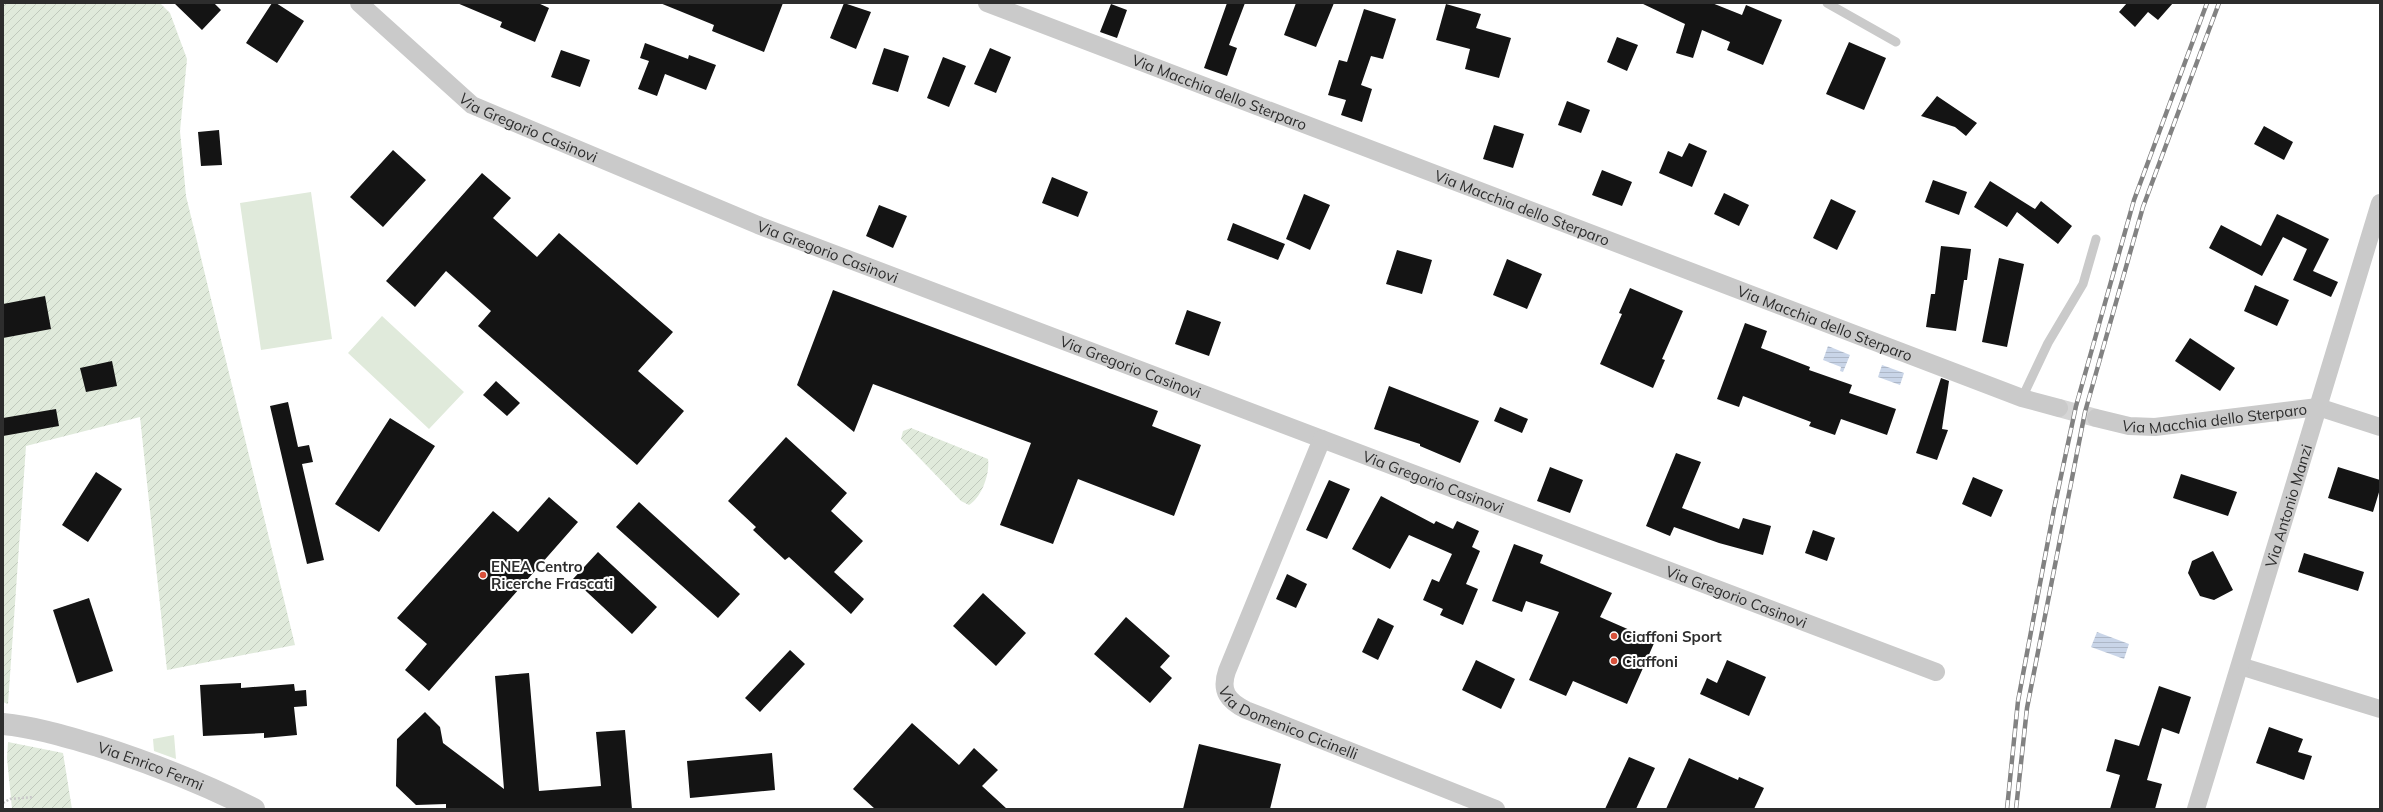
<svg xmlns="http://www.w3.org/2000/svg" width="2383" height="812" font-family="Mulish,sans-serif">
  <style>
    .grass { fill: #e0eadb }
    .garden { fill: url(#garden-furrows) }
    .water { fill: url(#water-rules) }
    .building { fill: #141414 }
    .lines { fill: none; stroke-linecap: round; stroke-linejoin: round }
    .minor-tunnel { stroke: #d5d5d5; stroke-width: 18; stroke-dasharray: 18 9; stroke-linecap: butt }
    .path { stroke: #cacaca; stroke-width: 2.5; stroke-dasharray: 2 2; stroke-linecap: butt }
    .service { stroke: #cacaca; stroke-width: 9 }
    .minor { stroke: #cacaca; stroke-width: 18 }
    .tertiary { stroke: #cacaca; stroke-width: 22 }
    .rail-casing { stroke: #828282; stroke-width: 4.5 }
    .rail { stroke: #fff; stroke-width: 3; stroke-dasharray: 9; stroke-linecap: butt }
    .poi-dot { fill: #d8513b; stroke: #fff; stroke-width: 1.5 }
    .labels { text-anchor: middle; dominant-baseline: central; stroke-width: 4; stroke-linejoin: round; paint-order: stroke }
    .street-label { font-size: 15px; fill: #2d2d2d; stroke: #fff }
    .poi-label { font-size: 15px; font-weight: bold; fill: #2d2d2d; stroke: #fff; text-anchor: start }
  </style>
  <defs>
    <pattern id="garden-furrows" width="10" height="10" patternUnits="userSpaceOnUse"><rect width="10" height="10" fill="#e0eadb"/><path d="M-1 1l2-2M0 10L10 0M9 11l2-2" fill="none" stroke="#c0c9bc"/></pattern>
    <pattern id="water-rules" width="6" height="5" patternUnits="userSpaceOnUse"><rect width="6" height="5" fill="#c9d5e8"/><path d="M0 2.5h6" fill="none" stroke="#adb7c7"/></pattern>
  </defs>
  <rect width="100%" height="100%" fill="#fff"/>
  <path class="grass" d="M311 192 332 339 261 350 240 203Z
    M382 316 464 392 429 429 348 353Z
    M174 735 176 759 154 751 153 739Z"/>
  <path class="garden" d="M3 3H160L170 13 187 59 180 131 186 196 295 645 167 670 140 417 26 446 8 704 3 702Z
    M911 428 988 459C990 474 982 497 969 505L961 501 901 439 903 431Z
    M8 742 63 753 72 809H12L7 758Z"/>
  <path class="water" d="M1828 346 1850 355 1843 372 1840 371 1841 367 1823 360Z
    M1882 365 1904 373 1900 385 1878 377Z
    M2097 632 2129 644 2124 659 2091 647Z"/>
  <path class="building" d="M174 3H214L221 10 202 30Z
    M272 3H276L304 21 277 63 246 43Z
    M457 3H538L549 8 535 42 500 27 502 22Z
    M660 3H783L764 52 712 31 714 25Z
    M844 3 871 12 856 49 830 38Z
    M1227 3H1245L1229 45 1237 48 1227 76 1204 68Z
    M1296 3H1334L1316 47 1284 35Z
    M1641 3H1712L1742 15 1746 5 1782 20 1763 65 1727 50 1730 42 1702 30 1693 58 1676 53 1685 24Z
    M2127 3H2173L2158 20 2148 12 2135 27 2119 12Z
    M1111 4 1127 10 1117 38 1100 32Z
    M1446 4 1481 14 1476 28 1511 38 1499 78 1465 69 1470 49 1436 40Z
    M1364 9 1396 19 1383 59 1371 56 1361 85 1372 89 1362 122 1341 115 1346 100 1328 95 1339 60 1347 62Z
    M1617 37 1638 45 1627 71 1607 62Z
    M1849 42 1886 58 1864 110 1826 94Z
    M645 43 688 59 689 55 716 65 706 90 665 74 657 96 638 89 649 61 640 58Z
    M884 48 909 56 898 92 872 84Z
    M990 48 1011 57 996 93 974 84Z
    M561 50 590 60 580 87 551 77Z
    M943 57 966 66 949 107 927 98Z
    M1937 96 1977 123 1966 136 1955 127 1921 116Z
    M1567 101 1590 110 1581 133 1558 125Z
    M1494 125 1524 134 1513 168 1483 159Z
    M2264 126 2293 142 2284 160 2254 144Z
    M219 130 222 165 201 166 198 132Z
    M1689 143 1707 151 1692 187 1659 173 1668 151 1682 157Z
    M393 150 426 180 383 227 350 197Z
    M1602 170 1632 182 1622 206 1592 195Z
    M482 173 511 198 493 218 537 257 559 233 673 332 638 371 684 411 637 465 478 326 491 311 446 271 415 307 386 281Z
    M1052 177 1088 192 1078 217 1042 203Z
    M1933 180 1967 192 1959 215 1925 202Z
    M1990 181 2035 209 2041 201 2072 226 2058 244 2017 212 2007 227 1974 207Z
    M1724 193 1749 205 1739 226 1714 214Z
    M1304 194 1330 205 1310 250 1286 239Z
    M1831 199 1856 211 1837 250 1813 238Z
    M879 205 907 216 893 248 866 236Z
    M2277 214 2329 239 2313 271 2338 282 2331 297 2293 280 2307 249 2283 237 2262 276 2209 248 2221 225 2261 246Z
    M1233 223 1285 244 1278 260 1227 240Z
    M1941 246 1971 249 1967 280H1964L1956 331 1926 327 1931 294H1935Z
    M1397 250 1432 260 1422 294 1386 284Z
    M1999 258 2024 264 2007 347 1982 342Z
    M1507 259 1542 274 1527 309 1493 295Z
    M2255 285 2289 300 2277 326 2244 311Z
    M1630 288 1683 311 1662 359 1665 360 1653 388 1600 364 1622 314 1619 313Z
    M833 290 1158 411 1152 426 1201 445 1174 516 1078 479 1053 544 1000 525 1031 443 873 384 854 432 797 385Z
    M45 296 51 329 3 338V304Z
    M1187 310 1221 322 1209 356 1175 344Z
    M1745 323 1767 331 1761 348 1810 367 1809 370 1852 385 1849 393 1896 409 1887 435 1841 419 1835 435 1809 426 1811 422 1743 396 1739 407 1717 399Z
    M2190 338 2235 368 2220 391 2175 361Z
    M112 361 117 386 86 392 80 368Z
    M1941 378 1949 381 1942 429 1948 430 1937 460 1916 453Z
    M496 381 520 403 507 416 483 395Z
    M1389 386 1479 421 1460 463 1420 446V444L1374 429Z
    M288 402 298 447 309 445 313 462 302 464 324 560 307 564 270 406Z
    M1500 407 1528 419 1522 433 1494 421Z
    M56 409 59 426 3 436V418Z
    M390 418 435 446 379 532 335 504Z
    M786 437 847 493 831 511 863 541 834 572 864 599 851 614 789 557 785 560 753 530 756 527 728 501Z
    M1676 453 1701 462 1682 508 1739 529 1743 518 1771 526 1763 555 1719 543 1674 527 1670 536 1646 526Z
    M1550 467 1583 480 1570 513 1537 501Z
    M2338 467 2380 480V489L2373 512 2328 498Z
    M96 472 122 489 88 542 62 525Z
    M2181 474 2237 492 2228 516 2173 498Z
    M1973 477 2003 490 1991 517 1962 504Z
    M1329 480 1350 489 1327 539 1306 530Z
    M1381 496 1434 524 1436 521 1453 529 1457 521 1479 531 1472 547 1480 551 1466 584 1478 589 1463 625 1440 615 1443 609 1423 600 1432 579 1439 582 1452 554 1409 535 1390 569 1352 549Z
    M549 497 578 522 429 691 405 670 427 644 397 618 493 511 518 532Z
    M639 502 740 594 718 618 616 527Z
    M1813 530 1835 538 1827 561 1805 553Z
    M1514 544 1543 555 1540 563 1612 593 1600 617 1655 641 1627 704 1573 681 1566 696 1529 680 1559 612 1526 601 1522 612 1492 601Z
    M2213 551 2233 590 2214 600 2200 596 2188 573 2192 561Z
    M598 552 657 607 632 634 573 579Z
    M2304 553 2364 572 2358 591 2298 572Z
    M1287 574 1307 584 1296 608 1276 599Z
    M983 593 1026 633 996 666 953 626Z
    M89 598 113 671 77 683 53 610Z
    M1126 617 1170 656 1160 667 1172 678 1150 703 1094 654Z
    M1378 618 1394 626 1378 660 1362 652Z
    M790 650 805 664 760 712 745 698Z
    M1476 660 1515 679 1501 709 1462 690Z
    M1727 660 1766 677 1749 716 1700 694 1707 678 1717 683Z
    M529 673 539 791 601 786 596 732 625 730 632 809H446V804L416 805 396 786 397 739 425 712 440 727 443 743 504 789 495 676Z
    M241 683V688L294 684 295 691 306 690 307 706 294 707 297 735 264 738V733L203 736 200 685Z
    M2159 686 2191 697 2179 734 2162 728 2147 780 2162 784 2155 809H2110L2120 775 2106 771 2115 739 2139 746Z
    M912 723 959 765 974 748 998 770 982 786 1007 809H875L853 789Z
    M2269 727 2303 739 2298 752 2312 756 2304 780 2256 763Z
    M1199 744 1281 764 1270 809H1183Z
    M772 753 775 790 690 798 687 761Z
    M1629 757 1655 768 1636 809H1605Z
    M1689 758 1738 780 1739 777 1764 788 1754 809H1666Z"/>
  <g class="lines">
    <path class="minor-tunnel" d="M2059 408 2096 418"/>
    <path class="path" d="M3 803 10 799 34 797"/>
    <path class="service" d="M1827 3 1896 42
      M2022 398 2048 343 2083 284 2096 239"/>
    <g class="minor">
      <path id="s1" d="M359 3 472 105 758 225 1936 672"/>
      <path id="s2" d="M987 3 2022 398 2059 408"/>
      <path id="s3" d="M2096 418 2129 426 2155 427 2318 407 2380 427"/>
      <path id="s4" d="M1322 439 1227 671C1220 691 1228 701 1246 710L1496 809"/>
      <path d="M2240 666 2380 709"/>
      <path id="s5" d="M2196 809 2380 203"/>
    </g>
    <path class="tertiary" id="s6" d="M3 724C35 727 67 737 98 746 151 763 204 784 254 809"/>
    <g class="rail-casing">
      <path id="rail" d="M2007 809 2018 701 2054 509 2076 406 2134 200 2207 3
        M2016 809 2027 708 2085 412 2143 207 2219 3"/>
    </g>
    <use href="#rail" class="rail"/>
  </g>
  <g class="poi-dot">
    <circle cx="483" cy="575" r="4"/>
    <circle cx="1614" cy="636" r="4"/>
    <circle cx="1614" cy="661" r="4"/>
  </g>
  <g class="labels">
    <g class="street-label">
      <text stroke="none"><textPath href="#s2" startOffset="249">Via Macchia dello Sterparo</textPath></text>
      <text stroke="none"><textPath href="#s1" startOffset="213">Via Gregorio Casinovi</textPath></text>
      <text stroke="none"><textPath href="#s2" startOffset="573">Via Macchia dello Sterparo</textPath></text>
      <text stroke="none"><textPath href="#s1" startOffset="537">Via Gregorio Casinovi</textPath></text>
      <text stroke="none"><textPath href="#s2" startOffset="897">Via Macchia dello Sterparo</textPath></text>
      <text stroke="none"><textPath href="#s1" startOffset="861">Via Gregorio Casinovi</textPath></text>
      <text stroke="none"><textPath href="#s3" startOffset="120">Via Macchia dello Sterparo</textPath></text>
      <text stroke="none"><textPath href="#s1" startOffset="1185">Via Gregorio Casinovi</textPath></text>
      <text stroke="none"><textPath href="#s5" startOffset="317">Via Antonio Manzi</textPath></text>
      <text stroke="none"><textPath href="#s1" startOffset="1509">Via Gregorio Casinovi</textPath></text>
      <text stroke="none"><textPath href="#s4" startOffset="343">Via Domenico Cicinelli</textPath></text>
      <text stroke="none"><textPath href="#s6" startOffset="154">Via Enrico Fermi</textPath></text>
    </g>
    <g class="poi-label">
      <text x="491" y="566">ENEA Centro<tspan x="491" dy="17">Ricerche Frascati</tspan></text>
      <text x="1622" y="636">Ciaffoni Sport</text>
      <text x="1622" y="661">Ciaffoni</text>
    </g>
  </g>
  <rect width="2383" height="812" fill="none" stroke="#2d2d2d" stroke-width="8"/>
</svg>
